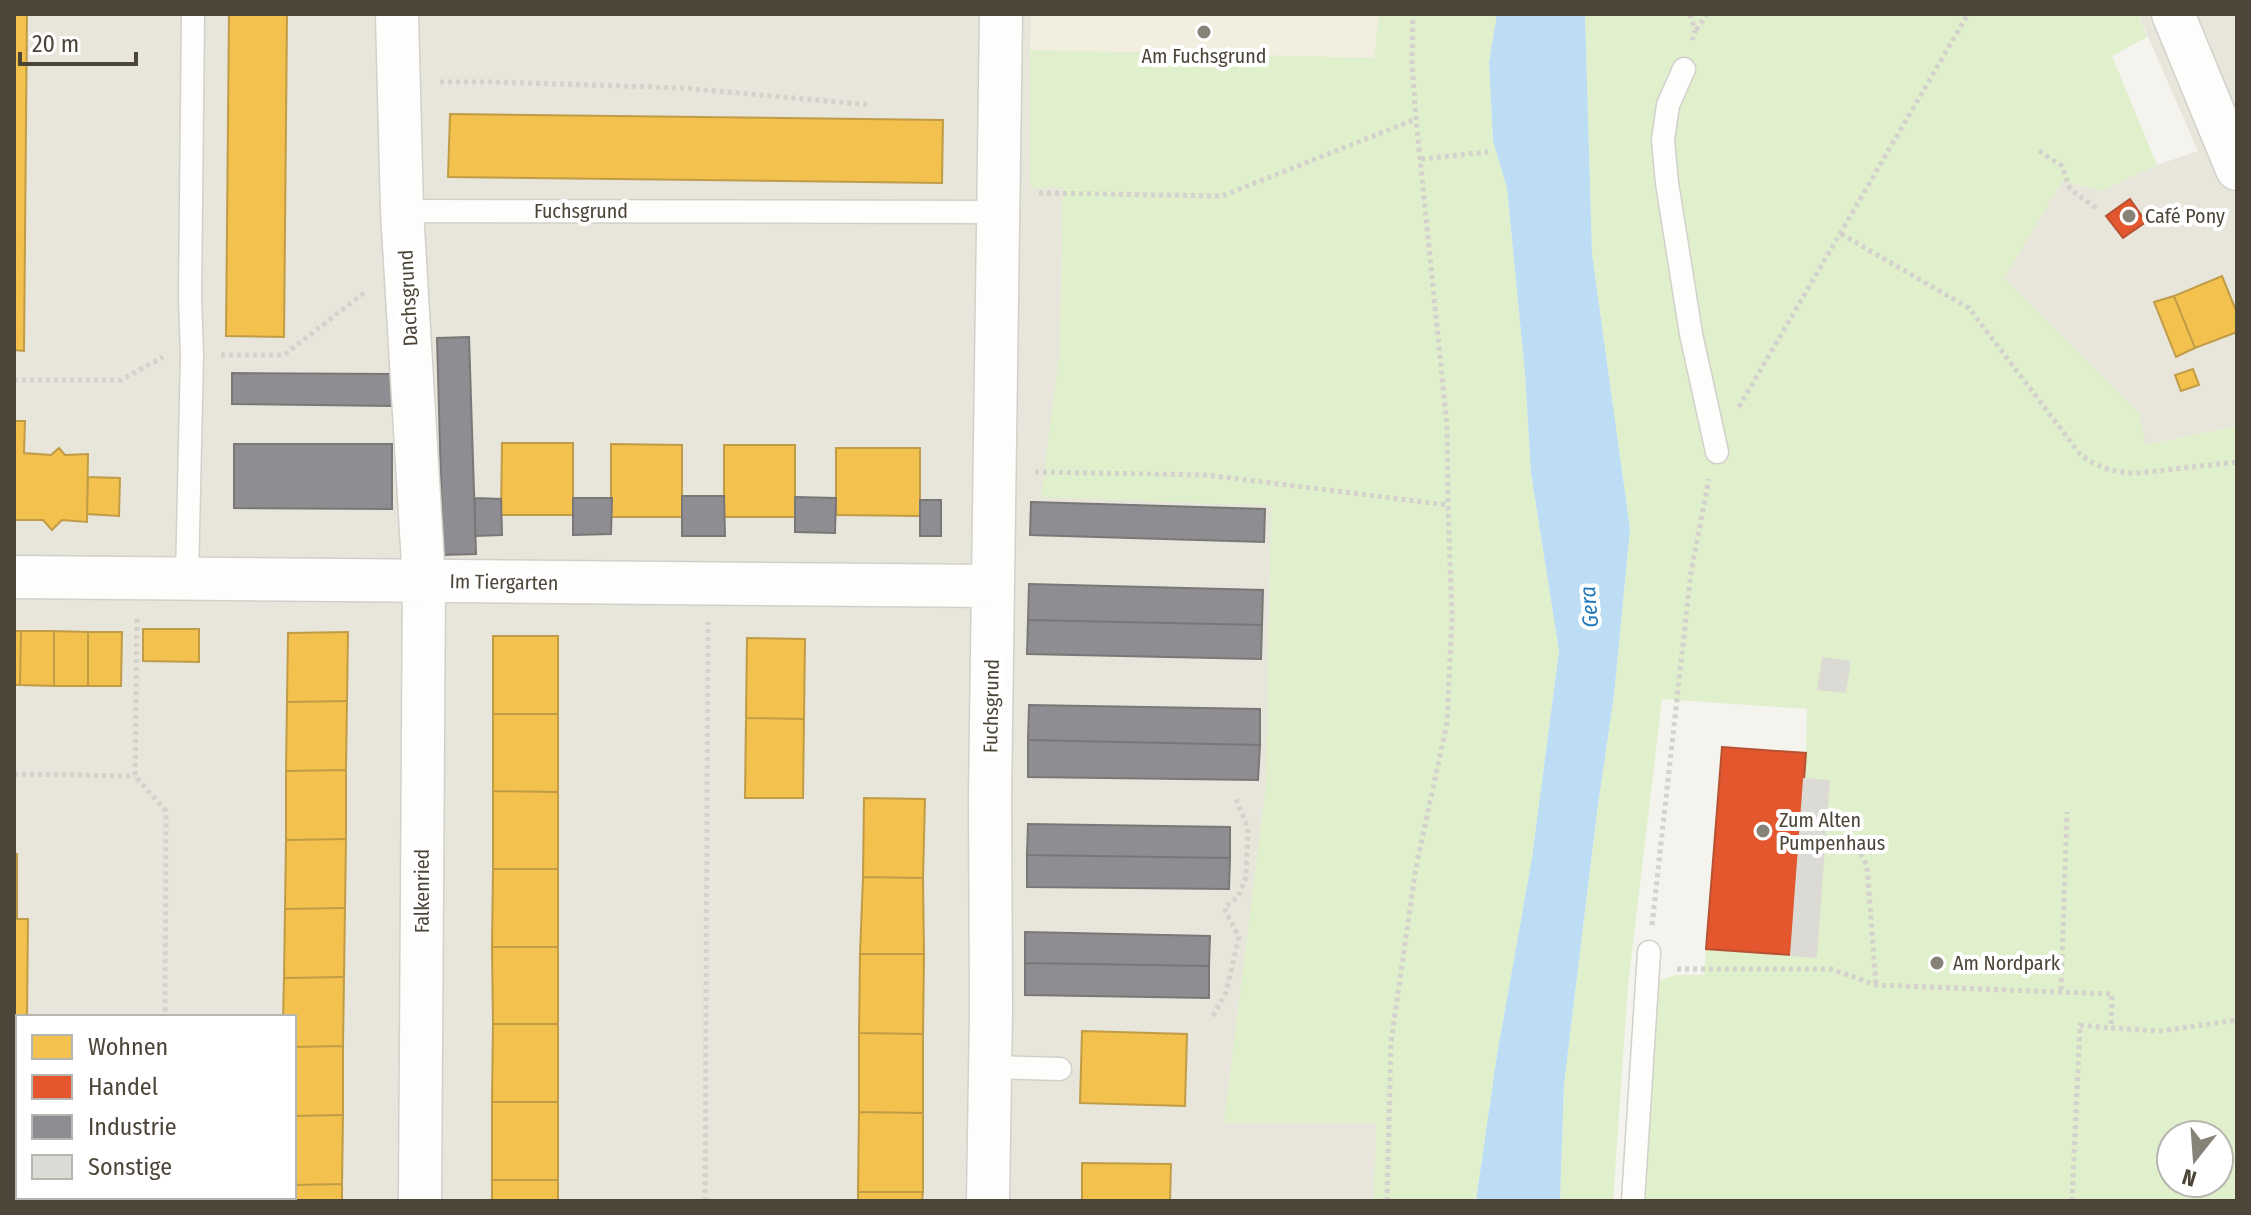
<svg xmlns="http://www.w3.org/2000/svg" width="2251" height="1215" font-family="'Fira Sans Condensed',sans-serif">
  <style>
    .residential { fill: #e8e5db; fill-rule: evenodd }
    .education { fill: #f2eee0 }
    .green { fill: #e1f0cc; fill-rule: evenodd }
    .water { fill: #bcddf4 }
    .homes { fill: #f2c14e; stroke: #c09c47; stroke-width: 2 }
    .shops { fill: #e4572e; stroke: #b65231; stroke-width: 2 }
    .industry { fill: #8d8d92; stroke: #7a7777; stroke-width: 2 }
    .building { fill: #dcdad4; stroke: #dddad3; stroke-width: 2 }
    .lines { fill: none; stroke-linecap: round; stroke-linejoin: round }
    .lane-casing { stroke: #d2d0cb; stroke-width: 25 }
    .street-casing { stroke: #d2d0cb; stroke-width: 45 }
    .path { stroke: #d4d2cc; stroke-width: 5; stroke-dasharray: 4 4; stroke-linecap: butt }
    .lane { stroke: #fdfdfc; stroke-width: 22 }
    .street { stroke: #fdfdfc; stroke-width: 42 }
    .poi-dot { fill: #878278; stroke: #fff; stroke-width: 3 }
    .labels { text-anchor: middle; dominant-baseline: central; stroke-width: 8; stroke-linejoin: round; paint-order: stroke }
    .poi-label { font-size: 20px; fill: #4c4538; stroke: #fff; text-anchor: start }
    .street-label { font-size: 20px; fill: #4c4538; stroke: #fff }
    .water-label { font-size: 22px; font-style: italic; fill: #2479bb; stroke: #fff }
  </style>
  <rect width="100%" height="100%" fill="#f4f3ee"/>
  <path class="residential" d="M14 14H1428L1417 1201H14ZM18 1017H294V1197H18Z
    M2138 14H2237V426L2145 445 2003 279 2062 181 2102 191 2157 165 2198 151Z"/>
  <path class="education" d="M1031 14H1379L1375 58 1030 50Z"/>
  <path class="green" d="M1379 14H1497L1489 62 1493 141 1507 188 1525 373 1531 473 1559 651 1532 858 1497 1055 1476 1201H1374L1376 1123H1224L1266 786 1271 506 1041 497 1060 349 1063 187 1030 188V50L1374 58Z
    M1585 14H2138L2147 37 2112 56 2157 165 2102 191 2062 181 2004 279 2140 415 2145 445 2237 426V1201H1641L1654 998 1658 981 1675 975H1704L1722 747 1806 752 1807 709 1662 699 1628 986 1613 1201H1560L1564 1084 1597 812 1614 695 1630 529 1592 254ZM2171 1135H2219V1183H2171Z"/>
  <path class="water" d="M1497 14H1585L1592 254 1630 529 1614 695 1597 812 1564 1084 1560 1201H1476L1497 1055 1532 858 1559 651 1531 473 1525 373 1507 188 1493 141 1489 62Z"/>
  <path class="homes" d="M14 14H27L24 351 14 350Z
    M229 14H287L284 337 226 336Z
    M450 114 943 120 942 183 448 177Z
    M2222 276 2237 313V332L2195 348 2174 296Z
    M2174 296 2195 348 2176 357 2154 302Z
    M2193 369 2199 385 2181 391 2175 375Z
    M14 421H25L24 453 51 455 59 448 65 455 88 454 87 522 62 520 52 530 43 520H14Z
    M502 443H573V515H501Z
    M611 444 682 445V517H611Z
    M724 445H795V517H724Z
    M836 448H920V516L836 515Z
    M88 477 120 478 119 516 87 514Z
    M143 629H199V662L143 661Z
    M14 631H21L20 685H14Z
    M21 631H54V686L20 685Z
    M54 631 88 632V686H54Z
    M88 632H122L121 686H88Z
    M348 632 347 701 287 702 288 633Z
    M493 636H558V714H493Z
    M747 638 805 639 804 719 746 718Z
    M347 701 346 770 286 771 287 702Z
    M493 714H558V792L493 791Z
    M746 718 804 719 803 798H745Z
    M346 770V839L286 840V771Z
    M493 791 558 792V869H493Z
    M864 798 925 799 923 878 863 877Z
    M346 839 345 908 285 909 286 840Z
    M14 854H17V919H14Z
    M493 869H558V947H492Z
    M863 877 923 878 924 954H860Z
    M345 908 344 977 284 978 285 909Z
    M14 919H28L27 1017H18V1120H14Z
    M492 947H558V1024H493Z
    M860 954H924L923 1034 859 1033Z
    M344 977 343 1046 294 1047V1017H283L284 978Z
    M493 1024H558V1102H492Z
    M1082 1031 1187 1034 1185 1106 1080 1103Z
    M859 1033 923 1034V1113L859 1112Z
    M343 1046V1115L294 1116V1047Z
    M492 1102H558V1180H492Z
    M859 1112 923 1113V1192H858Z
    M343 1115 342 1184 294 1185V1116Z
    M14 1145H18V1197H31V1201H14Z
    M1082 1163 1171 1164 1170 1201H1082Z
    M492 1180H558V1201H492Z
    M342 1184V1201H281V1197H294V1185Z
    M858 1192H923L922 1201H858Z"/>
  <path class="shops" d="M2130 199 2146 222 2123 238 2106 216Z
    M1722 747 1806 753 1791 955 1706 949Z"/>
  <path class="industry" d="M469 337 476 554 443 555 437 338Z
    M232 373 393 374V406L232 404Z
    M234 444H392V509L234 508Z
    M682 496H724L725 536H682Z
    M795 497 836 498 835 533 795 532Z
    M475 498 501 499 502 535 475 536Z
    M573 498H612L611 534 573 535Z
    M920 500H941V536H920Z
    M1031 502 1265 509 1264 542 1030 535Z
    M1029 584 1263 590 1262 625 1028 620Z
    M1028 620 1262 625 1261 659 1027 654Z
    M1029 705 1260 709V745L1028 740Z
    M1028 740 1260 745 1258 780 1028 777Z
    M1028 824 1230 827V858L1027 855Z
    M1027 855 1230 858 1229 889 1027 887Z
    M1025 932 1210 936 1209 966 1025 963Z
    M1025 963 1209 966V998L1025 995Z"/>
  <path class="building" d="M1823 658 1850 662 1845 692 1818 689Z
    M1804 779 1829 781 1816 957 1791 955Z"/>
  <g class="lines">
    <g class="lane-casing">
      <path id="lane" d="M1684 69 1668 105 1663 140 1667 183 1691 334 1717 452
        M402 211 1000 212
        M187 578 192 355 190 297 193 14
        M990 1067 1060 1069
        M1633 1201 1649 952"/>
    </g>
    <g class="street-casing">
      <path id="street" d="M397 14 402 211 424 581 420 1201
        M2173 14 2237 169
        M14 577 993 586
        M988 1201 991 1010 990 796 1001 14"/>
    </g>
    <path class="path" d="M1690 14 1695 31 1692 40
      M1696 30 1707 14
      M440 82H496L683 88 871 105
      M2039 151 2062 166 2070 189 2099 210
      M1421 159 1488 152
      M1039 193 1222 196 1416 119
      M1841 234 1969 308 2080 454C2098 468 2115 473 2138 473L2237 462
      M221 355H284L365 292
      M14 380H121L163 357
      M1739 407 1968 14
      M1035 472 1207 475 1448 505
      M137 619 135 776 166 811 165 1017
      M14 774 135 776
      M1838 811 1867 866 1876 985
      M1652 925 1691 572 1709 479
      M1677 969H1831L1876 985 2112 994 2111 1028 2161 1031 2237 1020
      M2061 990 2067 812
      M1213 1016 1226 992 1239 937 1224 908 1238 897 1246 877 1248 828 1236 799
      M14 1131H18
      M164 1201V1197
      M705 1201 708 622
      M1387 1201 1391 1042 1416 867 1447 723 1452 617 1448 505 1447 425 1416 119 1412 64 1413 14
      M2072 1201 2080 1025 2111 1028"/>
    <use href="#lane" class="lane"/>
    <use href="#street" class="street"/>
  </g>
  <g class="poi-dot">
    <circle cx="1204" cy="32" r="8"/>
    <circle cx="2129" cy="216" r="8"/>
    <circle cx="1763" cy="831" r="8"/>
    <circle cx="1937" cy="963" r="8"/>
  </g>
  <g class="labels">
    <g class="poi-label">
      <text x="1204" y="56" text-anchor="middle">Am Fuchsgrund</text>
      <text x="2145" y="216">Café Pony</text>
      <text x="1779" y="820">Zum Alten<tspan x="1779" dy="23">Pumpenhaus</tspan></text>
      <text x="1953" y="963">Am Nordpark</text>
    </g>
    <g class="street-label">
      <text x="581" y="211">Fuchsgrund</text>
      <text transform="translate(408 298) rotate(-93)">Dachsgrund</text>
      <text transform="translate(504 582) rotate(1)">Im Tiergarten</text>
      <text transform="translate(991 706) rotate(-89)">Fuchsgrund</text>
      <text transform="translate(422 891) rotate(-90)">Falkenried</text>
    </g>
    <g class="water-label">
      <text transform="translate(1589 607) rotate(-95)">Gera</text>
    </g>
  </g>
  <rect width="2251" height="1215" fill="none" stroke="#4c4538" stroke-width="32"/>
  <rect x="16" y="1015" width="280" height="184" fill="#ffffff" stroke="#b7b5af" stroke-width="2"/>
  <rect x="32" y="1035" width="40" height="24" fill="#f2c14e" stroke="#b7b5af" stroke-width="2"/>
  <text x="88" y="1055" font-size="24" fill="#4c4538">Wohnen</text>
  <rect x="32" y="1075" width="40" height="24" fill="#e4572e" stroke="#b7b5af" stroke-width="2"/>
  <text x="88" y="1095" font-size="24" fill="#4c4538">Handel</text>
  <rect x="32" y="1115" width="40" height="24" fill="#8d8d92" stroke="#b7b5af" stroke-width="2"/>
  <text x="88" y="1135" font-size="24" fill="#4c4538">Industrie</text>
  <rect x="32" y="1155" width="40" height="24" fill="#dcdad4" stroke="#b7b5af" stroke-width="2"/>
  <text x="88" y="1175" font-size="24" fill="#4c4538">Sonstige</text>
  <g transform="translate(2195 1159) rotate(197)"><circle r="38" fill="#ffffff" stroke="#b7b5af" stroke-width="2"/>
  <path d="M0-6L14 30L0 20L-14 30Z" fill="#878278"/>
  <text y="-12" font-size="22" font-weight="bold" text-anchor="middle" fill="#4c4538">N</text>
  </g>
  <path d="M20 52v12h116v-12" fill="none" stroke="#4c4538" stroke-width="4"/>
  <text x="32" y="52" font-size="24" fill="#4c4538" stroke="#ffffff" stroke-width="6" paint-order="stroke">20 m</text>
</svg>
